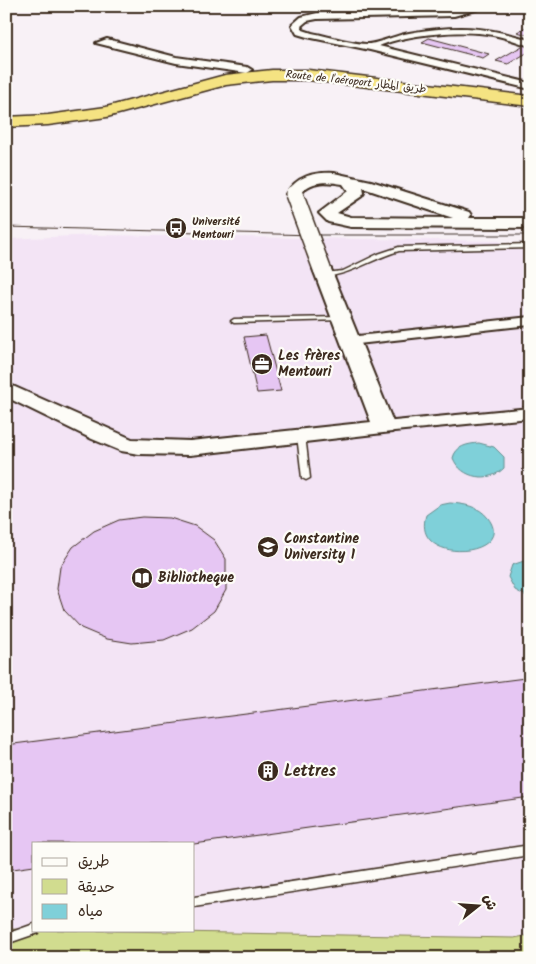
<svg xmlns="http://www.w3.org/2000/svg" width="536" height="964" font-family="Kalam,'Playpen Sans Arabic',sans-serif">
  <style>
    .built { fill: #f3e4f5; fill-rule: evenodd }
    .green { fill: #d1dc8f; stroke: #868356 }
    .water { fill: #7fd0d9; stroke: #648e8e }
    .building { fill: #e6c6f3; stroke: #3b2a1e }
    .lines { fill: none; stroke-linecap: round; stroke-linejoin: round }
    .lane-casing { stroke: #3b2a1e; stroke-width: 3 }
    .street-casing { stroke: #3b2a1e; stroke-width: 4 }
    .secondary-casing { stroke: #3b2a1e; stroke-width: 4 }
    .highway-casing { stroke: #3b2a1e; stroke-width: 3 }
    .lane { fill: #fdfcf7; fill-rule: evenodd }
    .street { fill: #fdfcf7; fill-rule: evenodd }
    .secondary { fill: #fdfcf7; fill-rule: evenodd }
    .highway { fill: #f5e382; fill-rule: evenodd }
    .tram { stroke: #3b2a1e; stroke-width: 1 }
    .secondary-bridge-casing { stroke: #3b2a1e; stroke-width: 20; stroke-linecap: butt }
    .secondary-bridge { stroke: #fdfcf7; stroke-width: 17 }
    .labels { text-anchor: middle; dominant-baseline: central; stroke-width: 4.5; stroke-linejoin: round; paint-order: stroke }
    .far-street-label { font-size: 11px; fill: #3b2a1e; stroke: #fdfcf7 }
    .far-poi-label { font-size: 11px; font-weight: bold; fill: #3b2a1e; stroke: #fdfcf7; text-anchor: start }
    .poi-label { font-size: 14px; font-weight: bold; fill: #3b2a1e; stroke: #fdfcf7; text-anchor: start }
    .near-poi-label { font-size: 16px; font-weight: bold; fill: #3b2a1e; stroke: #fdfcf7; text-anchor: start }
  </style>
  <rect width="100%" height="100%" fill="#f8f1f6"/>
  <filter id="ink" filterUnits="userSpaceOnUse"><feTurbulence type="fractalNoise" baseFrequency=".02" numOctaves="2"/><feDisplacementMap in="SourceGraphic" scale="10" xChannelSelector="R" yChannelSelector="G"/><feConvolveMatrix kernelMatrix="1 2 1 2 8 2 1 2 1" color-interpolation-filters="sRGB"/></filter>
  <g filter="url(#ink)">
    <path class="built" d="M97 235 499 241 513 250H530V958H6V239ZM34 843H194V930H34Z"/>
    <path class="green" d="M6 929 514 938 530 935V958H6Z"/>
    <path class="water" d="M479 443 494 447 504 457V468C490 483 461 479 453 458 456 446 467 444 479 443Z
      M450 503C464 504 479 506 488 518 518 557 410 567 426 515L440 505Z
      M530 559V598L515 590 508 577 512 565Z"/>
    <path class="building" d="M530 25 528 35 517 32Z
      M429 38 489 54 483 58 422 42Z
      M524 45 530 46V51L508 64 496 61Z
      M266 335 281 391 257 393 244 337Z
      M142 517 170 518 195 526 214 540 226 559V590L214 611 192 628 164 640 132 643 107 639 81 628 64 610 57 589 60 567 73 547 94 531 119 520Z
      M525 678H530V797L194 844 34 843V866L6 870V745Z"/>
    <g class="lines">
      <g class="lane-casing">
        <path id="lane" d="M530 244V248L399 251C374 258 352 274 325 277L322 275 325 273 343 271 378 254 399 247Z
          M341 317 344 319 343 320 234 323 231 321 234 319Z
          M298 433H304L305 435 310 478 306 480 302 478 297 435Z
          M530 845V855L194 907V897Z
          M34 924V930H39L38 933 6 944V934Z"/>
      </g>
      <g class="street-casing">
        <path id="street" d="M473 6H489L454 16 317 19 307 21 301 26 303 30 312 33C328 36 352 44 368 44 377 44 397 35 409 33 456 25 484 26 530 40V46C517 42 505 37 493 35 463 29 407 34 379 46L530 83V89L370 50 307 37 297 34 292 25 301 17 317 13 454 10Z
          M107 39 176 57 247 67 252 70 247 73 176 63 96 43Z
          M530 317V325L349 345 342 341 349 337Z
          M530 408V418L384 432 376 427 384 422Z"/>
      </g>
      <g class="secondary-casing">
        <path id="secondary" d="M334 173 371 181 469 212 471 215 469 218H530V228L351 227 328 222 319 213 348 191 343 184C331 182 317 180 306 188 301 193 301 197 294 199L286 194C297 176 314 172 334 173ZM363 188 453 218 351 217 337 213 362 196 364 193Z
          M322 264 328 265 331 269 395 427 392 432 190 455 139 454 121 451 92 439 6 397V383L132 439 190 441 371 422 313 269 316 265Z"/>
      </g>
      <g class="highway-casing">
        <path id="highway" d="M272 70H308L530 96V106L308 80H272L226 85 107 117 48 125 6 127V117L48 115 106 107 225 75Z"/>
      </g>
      <use href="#lane" class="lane"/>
      <use href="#street" class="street"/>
      <use href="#secondary" class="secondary"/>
      <use href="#highway" class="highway"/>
      <path class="tram" d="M6 227 314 235H530"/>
      <g class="secondary-bridge-casing">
        <path id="secondary-bridge" d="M294 194 322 269"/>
      </g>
      <use href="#secondary-bridge" class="secondary-bridge"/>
    </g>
  </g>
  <defs>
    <g id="bus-disc" transform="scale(1.125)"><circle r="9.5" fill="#3b2a1e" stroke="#fdfcf7"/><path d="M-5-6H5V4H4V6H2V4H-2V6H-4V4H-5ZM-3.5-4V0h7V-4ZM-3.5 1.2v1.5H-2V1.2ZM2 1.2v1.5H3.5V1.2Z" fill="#fff"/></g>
    <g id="office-disc" transform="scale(1.125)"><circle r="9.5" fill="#3b2a1e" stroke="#fdfcf7"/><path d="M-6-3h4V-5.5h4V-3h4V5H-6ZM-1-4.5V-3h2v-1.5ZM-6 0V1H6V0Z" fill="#fff"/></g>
    <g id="university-disc" transform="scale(1.125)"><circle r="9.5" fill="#3b2a1e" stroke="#fdfcf7"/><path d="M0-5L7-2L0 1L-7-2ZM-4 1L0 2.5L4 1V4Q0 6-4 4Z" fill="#fff"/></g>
    <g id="library-disc" transform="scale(1.125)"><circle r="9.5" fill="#3b2a1e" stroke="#fdfcf7"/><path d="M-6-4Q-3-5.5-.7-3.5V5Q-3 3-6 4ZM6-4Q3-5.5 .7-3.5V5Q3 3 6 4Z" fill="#fff"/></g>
    <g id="building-disc" transform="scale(1.125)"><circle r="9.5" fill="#3b2a1e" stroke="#fdfcf7"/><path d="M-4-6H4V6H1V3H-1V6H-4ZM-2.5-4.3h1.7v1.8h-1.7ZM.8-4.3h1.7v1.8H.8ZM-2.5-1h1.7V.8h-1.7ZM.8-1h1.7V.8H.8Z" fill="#fff"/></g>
  </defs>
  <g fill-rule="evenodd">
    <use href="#bus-disc" x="176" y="228"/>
    <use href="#office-disc" x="262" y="364"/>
    <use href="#university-disc" x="268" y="547"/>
    <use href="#library-disc" x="142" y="578"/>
    <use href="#building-disc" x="268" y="771"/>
  </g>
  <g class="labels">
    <g class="far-street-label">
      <text transform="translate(356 82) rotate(6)">Route de l'aéroport طريق المطار</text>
    </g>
    <g class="far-poi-label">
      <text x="192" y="222">Université<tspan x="192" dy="13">Mentouri</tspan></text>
    </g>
    <g class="poi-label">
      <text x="278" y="356">Les frères<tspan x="278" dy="16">Mentouri</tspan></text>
      <text x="284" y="539">Constantine<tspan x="284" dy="16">University 1</tspan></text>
      <text x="158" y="578">Bibliotheque</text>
    </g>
    <g class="near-poi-label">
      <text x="284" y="771">Lettres</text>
    </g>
  </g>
  <rect width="536" height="964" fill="none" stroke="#fdfcf7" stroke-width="25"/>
  <rect x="12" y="12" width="511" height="939" fill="none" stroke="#3b2a1e" stroke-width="2" filter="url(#ink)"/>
  <rect x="32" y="842" width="162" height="90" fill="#fdfcf7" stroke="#afa8a0"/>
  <rect x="42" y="858" width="25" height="8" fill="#fdfcf7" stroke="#afa8a0"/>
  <text x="78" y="866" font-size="15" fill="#3b2a1e">طريق</text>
  <rect x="42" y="879" width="25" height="15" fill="#d1dc8f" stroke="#afa8a0"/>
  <text x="78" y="892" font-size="15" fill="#3b2a1e">حديقة</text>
  <rect x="42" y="904" width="25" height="15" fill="#7fd0d9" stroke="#afa8a0"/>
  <text x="78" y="916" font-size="15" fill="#3b2a1e">مياه</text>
  <g transform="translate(478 906) rotate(73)" stroke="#fdfcf7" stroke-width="4" paint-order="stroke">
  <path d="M0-4L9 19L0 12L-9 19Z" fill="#3b2a1e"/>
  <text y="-8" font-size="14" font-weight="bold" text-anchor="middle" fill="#3b2a1e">ش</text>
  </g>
</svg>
